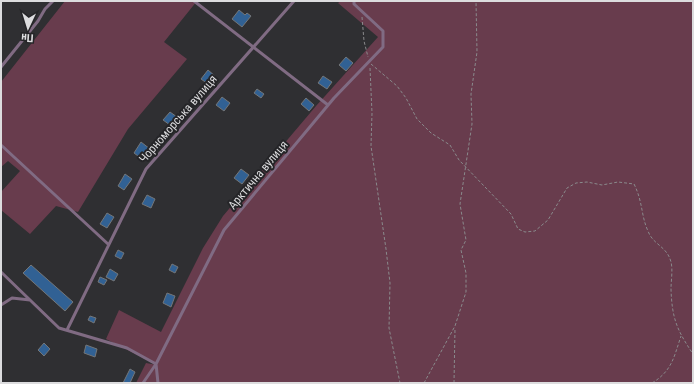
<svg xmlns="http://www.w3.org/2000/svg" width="694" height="384" font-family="'Roboto Condensed',sans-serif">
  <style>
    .green { fill: #683c4d }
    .building { fill: #316194; stroke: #737679 }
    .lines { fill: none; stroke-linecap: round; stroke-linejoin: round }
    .path { stroke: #8a8a8c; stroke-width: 1; stroke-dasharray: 3 2; stroke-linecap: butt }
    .lane { stroke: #806b83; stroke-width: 3 }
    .labels { text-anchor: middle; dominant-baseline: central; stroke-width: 4; stroke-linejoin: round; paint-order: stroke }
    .street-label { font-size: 12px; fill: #dcdcde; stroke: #252528 }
  </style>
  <rect width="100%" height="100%" fill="#2f2f32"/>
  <path class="green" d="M65 1H197L164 42 187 59 128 129 78 212 56 206 30 234 1 210V192L20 171 8 161 1 167V82Z
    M341 1H693V383H136L146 363 157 365 106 339 119 310 161 332 203 248 223 216 316 106 378 37 338 3Z"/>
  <path class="building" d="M239 10 245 15 247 13 251 16 242 27 232 19Z
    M346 57 353 63 346 71 339 65Z
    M208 70 215 76 208 84 201 79Z
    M323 76 332 82 327 89 318 83Z
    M257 89 264 94 261 98 254 93Z
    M222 97 230 103 224 111 216 105Z
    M306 98 314 105 309 111 301 104Z
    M170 112 177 117 170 125 163 120Z
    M141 142 150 149 142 159 134 153Z
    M241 169 249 175 242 184 234 178Z
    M125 174 132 179 124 190 118 186Z
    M147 195 155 199 151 208 142 204Z
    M107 213 114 217 107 228 100 224Z
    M118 250 124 253 121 259 115 256Z
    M172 264 178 267 175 273 169 270Z
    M31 265 73 302 65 311 23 273Z
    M110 269 118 274 114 281 106 277Z
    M100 277 107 280 104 285 98 282Z
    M167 293 175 296 171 307 163 303Z
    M90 316 96 318 94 323 88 320Z
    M44 343 50 349 44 356 38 350Z
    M86 345 97 349 95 357 84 353Z
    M130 369 135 372 130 383H123Z"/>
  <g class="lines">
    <path class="path" d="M362 17 364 41 368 57
      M371 64 397 86 406 98 417 119 431 133 450 145 459 160 511 214 518 229 525 232 535 231 548 220 567 188 576 183 587 182 602 185 618 182 634 184C643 202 641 216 648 231 653 245 667 246 671 262 673 270 671 281 671 289 672 319 677 330 693 354
      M370 68 372 113 371 146 386 249 390 283 389 328 400 383
      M424 383 455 326 466 292V273L461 250 466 240 460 204 472 124 471 94 477 52 476 1
      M454 383 455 328
      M652 383C672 371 674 357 681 336"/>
    <path class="lane" d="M194 1 328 105
      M1 67 38 21 45 9 53 1
      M1 145 108 244
      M1 272 59 328 127 348 156 364 158 383
      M1 305 12 298 30 300
      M67 330 146 169 294 1
      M143 383 156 364 224 230 334 98 383 47V31L354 4V1"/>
  </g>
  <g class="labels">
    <g class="street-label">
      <text transform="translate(178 119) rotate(-49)">Чорноморська вулиця</text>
      <text transform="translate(258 175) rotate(-50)">Арктична вулиця</text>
    </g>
  </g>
  <rect width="694" height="384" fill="none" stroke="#dcdcde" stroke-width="4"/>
  <g transform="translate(28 28) rotate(184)" stroke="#252528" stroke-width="3" paint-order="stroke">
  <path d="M0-3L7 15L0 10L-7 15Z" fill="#dcdcde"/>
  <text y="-6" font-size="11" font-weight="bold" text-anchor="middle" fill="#dcdcde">Пн</text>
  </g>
</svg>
